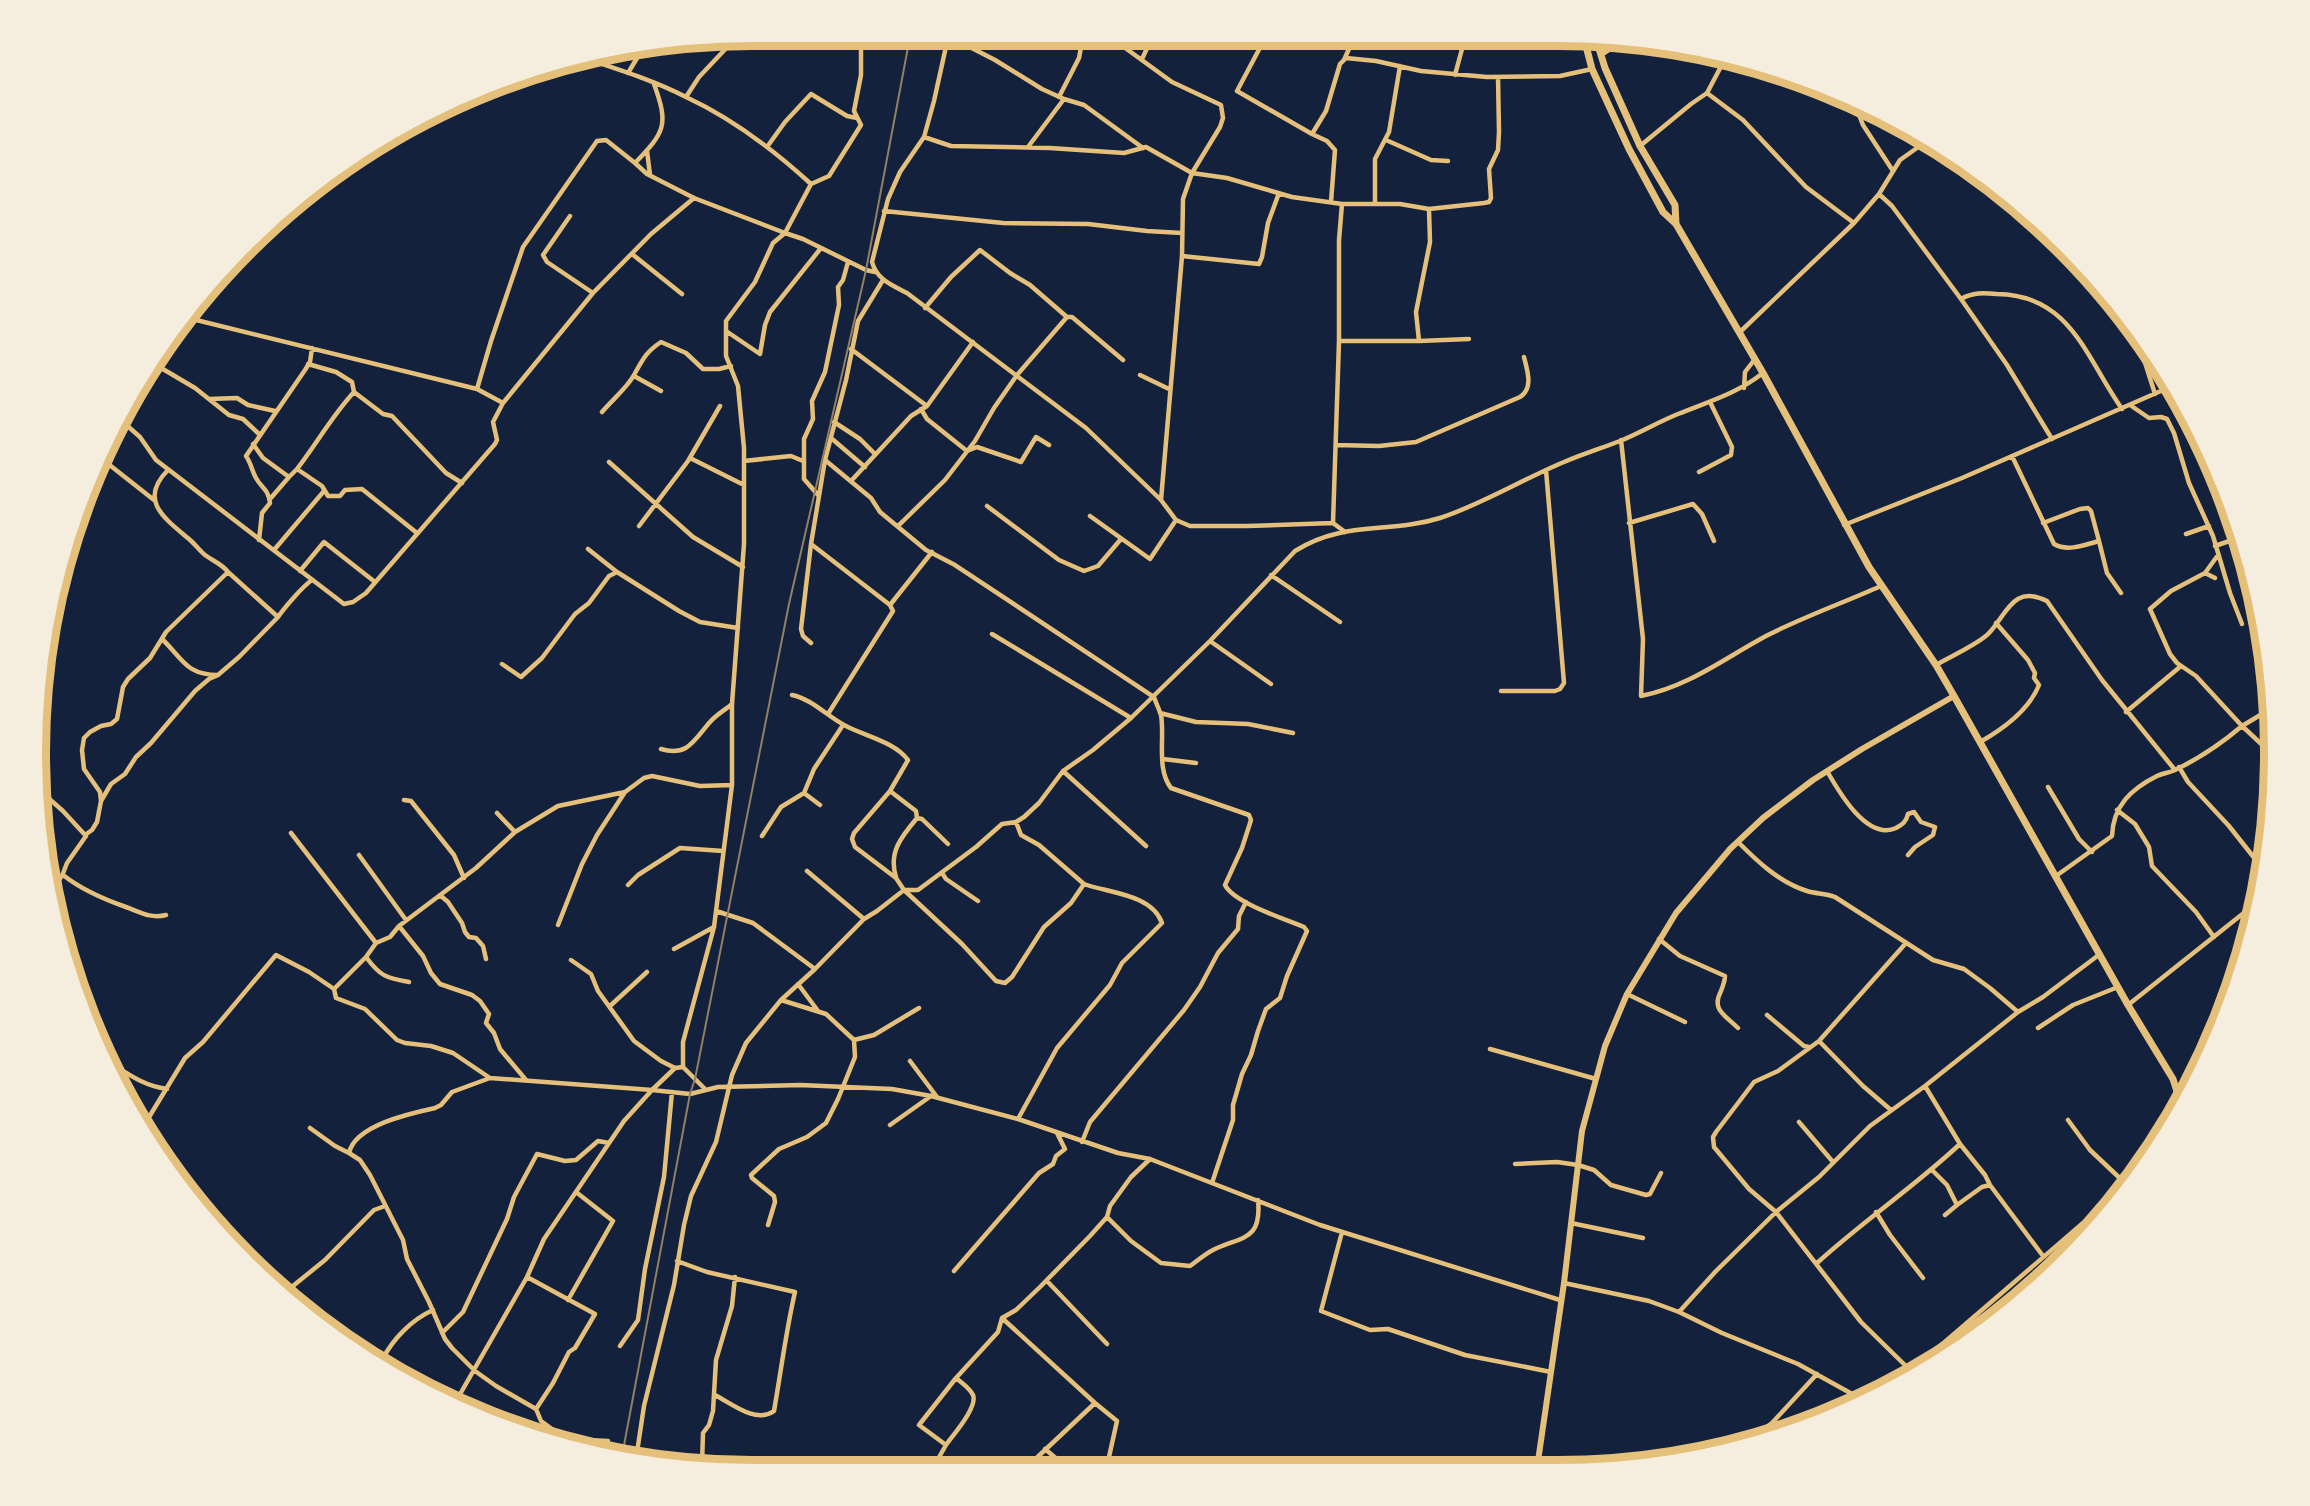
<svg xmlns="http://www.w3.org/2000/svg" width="2310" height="1506" font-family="Lato,sans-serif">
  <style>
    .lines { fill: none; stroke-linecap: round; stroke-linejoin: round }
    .minor { stroke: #e5c07b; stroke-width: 4.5 }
    .secondary { stroke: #e5c07b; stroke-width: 6 }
    .trunk { stroke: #e5c07b; stroke-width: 7 }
    .rail { stroke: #918062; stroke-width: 2 }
    .rim { fill: none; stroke: #e5c07b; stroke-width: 8 }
  </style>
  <rect width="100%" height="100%" fill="#14213d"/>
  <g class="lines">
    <path class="minor" d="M947 42 934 101 924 137 900 172 888 199 872 262C877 280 892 285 907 293L1086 428 1161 500 1176 520 1190 526H1247L1333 523 1345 532
      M960 42 995 60 1042 89 1064 99
      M1117 42 1172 82 1221 105 1223 118 1220 127 1192 173 1183 199 1182 256 1161 500
      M1263 42 1237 91 1312 134 1326 111 1340 64 1346 58 1376 61 1421 71 1487 77 1560 76 1592 69
      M1455 42 1462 49 1455 75
      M1601 55 1621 42
      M587 59C620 70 655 81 686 97 731 118 775 151 811 184L785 233 803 239 866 270 875 272
      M1142 59 1150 42
      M1344 60 1352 42
      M628 73 645 45
      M654 84C669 125 665 132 635 163L647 174 694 198 785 233 773 243 755 282 726 321V356L738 386 744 448V544L732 704V785L714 927 683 1042V1067
      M1707 93 1743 120 1806 187 1854 223
      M686 97 699 77 732 42
      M1059 97 1079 58 1082 42
      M1854 102 1863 125 1893 171
      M1312 134 1327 141 1335 150 1331 202
      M924 137 951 146 1050 148 1124 153 1146 147 1192 173 1227 178 1292 197 1342 204H1400L1429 209 1484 203 1489 202 1491 198 1489 169 1498 150 1499 132 1498 77
      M1386 140 1431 160 1448 161
      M1640 146 1691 104 1707 93 1726 57
      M767 147 785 122 811 94 847 116 857 118
      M1028 147 1064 99 1084 105 1143 148
      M647 151 650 175
      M811 184 829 176 861 125 854 111 861 75V47L864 42
      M1879 194 1892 206 1961 299
      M1375 202V159L1389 132 1400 66
      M884 211 1003 223 1088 224 1147 231 1182 233
      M570 216 543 255 547 262 593 293
      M632 254 682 294
      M1182 256 1259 264 1262 257 1268 223 1279 193
      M883 280 858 321 846 380 825 460 811 544 890 605 932 552
      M925 308 951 277 980 250 1010 273 1030 285 1067 317
      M184 317 477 389 503 403
      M726 331 760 354 765 325 770 312 821 248
      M2135 331 2155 394
      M1740 332 1854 223 1879 194 1900 160 1924 143
      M1339 341H1419L1416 312 1430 242 1429 209
      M1419 341 1469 339
      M851 349 927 406
      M308 364 336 372 352 382 354 392 383 414 392 416 446 473 462 483
      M156 365 195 388 229 415 243 419 259 434
      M1140 375 1169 389
      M634 376 661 391
      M1744 388 1745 372 1755 359
      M477 389 491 341 523 247 597 141 606 140 635 163
      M209 399 237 398 248 405 275 411
      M2130 405 2149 418 2161 417 2167 419 2174 433 2189 483 2213 536 2230 593 2242 624
      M921 409 927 419 967 451 977 447 1021 462 1036 437 1049 445
      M602 412C612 400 627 388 634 375 643 359 646 352 661 342L686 353 703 369H719L731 366
      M123 422 140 437 156 460 344 604 353 602 366 593 495 444 497 440 493 422 503 403 593 293 651 234 694 198
      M834 422 860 439 875 454
      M831 438 865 467
      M2052 439 2007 365 1961 299C1973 292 1984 293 1997 294 2071 295 2086 358 2122 409
      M1621 440 1643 639 1641 696C1688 687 1725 658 1766 636 1803 617 1843 603 1881 586
      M253 444 263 458 289 477 270 499
      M1336 445 1379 446 1416 442 1520 397C1534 388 1527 370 1524 357
      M2012 456 2054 544C2067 552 2085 545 2099 541L2107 573 2121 593
      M690 458 744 485
      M102 459 154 500
      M825 460 871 498 880 512 926 550 955 565 1154 697C1156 703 1159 709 1161 715 1165 737 1156 769 1171 788L1249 815 1251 820 1242 848 1225 885C1234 903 1285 919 1304 927L1307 931 1287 976 1280 998 1266 1009 1258 1031 1251 1055 1242 1074 1233 1105V1120L1212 1183
      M744 461 791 456 803 461
      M609 462 693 537 743 567
      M297 469C317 443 332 416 354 392
      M168 470C138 500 164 518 189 539 195 544 199 550 205 555 213 561 222 564 228 572
      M1699 472 1731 455 1732 447 1710 402
      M289 477 297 469 322 486 328 496H340L345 490 362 489 417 533
      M851 481 911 416 927 406 973 342
      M818 495 804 479V439L813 419 812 401 825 372 839 305 838 287 843 280 848 262
      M987 506 1059 560 1084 571 1098 566 1121 539
      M1090 516 1150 559 1176 520
      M1333 523 1339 341V240L1342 204
      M1629 523 1693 504 1702 514 1714 541
      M2043 523 2080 509 2088 508 2091 511 2099 541
      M1844 525 1962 478 2170 387
      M639 526 688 461 720 406
      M898 526 945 480 975 441 994 408 1017 375 1067 317H1072L1123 360
      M2186 534 2209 526
      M259 540 262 513 270 503C268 488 262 489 256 478 252 471 251 463 246 456L305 370 310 362 312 348
      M2215 546 2238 538
      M588 549 617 572
      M274 550 324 491
      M300 571 324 542 375 582
      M2205 573 2215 578
      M1271 575 1340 622
      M992 634 1131 718
      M162 639C183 659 186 675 218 675L239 657 278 617
      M1210 641 1271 684
      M811 643 803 636 801 629 811 544
      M502 664 521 677 542 658 575 614 589 603 609 576 617 572 679 611 700 622 738 628
      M1936 665C1949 657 1979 644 1989 633 2007 614 2013 584 2047 601L2102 680 2175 770
      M1501 691H1555L1560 689 1564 683 1546 470
      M792 695C812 699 828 717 846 726 865 736 895 742 908 760L890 791 854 833 852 839 855 847 896 878 904 890 962 944 996 981 1005 983 1012 977 1044 927 1071 903 1084 884 1039 845 1021 835 1016 822
      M2126 712 2181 666
      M1160 713 1196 722 1248 724 1293 733
      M828 714 893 611 890 605
      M1980 742C2003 729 2029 710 2039 685L2034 678 2035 673 2028 660 1996 623
      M661 749C688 757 694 740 710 722 716 715 725 710 732 704
      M2271 753 2242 726 2272 708
      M1163 759 1196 763
      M2179 767 2188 782 2229 826 2263 869
      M1063 771 1146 846
      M1827 771C1839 792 1867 841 1896 828 1903 824 1906 822 1908 814L1914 812 1921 822 1935 827 1933 835 1915 847 1908 855
      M2048 787 2079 839 2092 852
      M38 789 63 811 86 836 67 863 62 876 52 889
      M890 791 916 811 917 818 922 819 948 844
      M804 793 820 805
      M404 800 411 801 454 855 464 878
      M101 801 111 784 125 774 136 757 151 743 195 691 209 679 218 675
      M2117 810 2135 824 2149 847 2152 866 2196 912 2214 937
      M497 813 515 832
      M291 833 376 943
      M85 835 92 830 97 822 101 801 100 792 84 769 82 750 84 738 90 732 101 726 111 724 117 719 123 687 128 679 150 658 166 632 228 572 278 617C285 607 303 586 312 580
      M762 836 781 807 804 793 814 769 843 725
      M1738 842C1758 862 1779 882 1807 891 1816 894 1825 893 1835 897L1933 960 1964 969 1990 988 2018 1012
      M359 855 406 920
      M807 871 864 919
      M942 873 946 879 978 901
      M63 875C82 890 103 899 126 907 140 912 150 919 166 915
      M2056 876 2112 836C2113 806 2131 789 2157 776 2163 773 2169 773 2175 770 2198 759 2222 743 2242 726L2196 676 2177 663 2170 654 2150 609 2171 591 2205 573 2218 555
      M896 877C888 852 902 836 917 818
      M628 885 638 875 680 848 723 851
      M441 896 448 902 462 923 465 932 469 937 476 938 483 946 486 959
      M716 911 753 923 815 969
      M558 925 582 864 597 835 625 792
      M399 926 423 956 431 973 440 984 472 995 480 1001 489 1014 486 1023 494 1033 500 1049 526 1080
      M1659 939 1680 956 1725 976C1725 982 1723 985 1721 991 1711 1010 1725 1015 1738 1028
      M1906 943 1819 1041 1778 1071 1754 1082 1716 1132 1713 1137 1714 1147 1749 1189 1776 1212 1861 1322 1911 1371
      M674 949 714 927
      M366 957C380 976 386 978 409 982
      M571 960 591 974 598 991 634 1041 661 1061 675 1068 683 1067 705 1089
      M798 984 818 1011
      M334 989 336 998 365 1009 397 1040 405 1043 431 1046 453 1053 490 1078 652 1090 675 1068
      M1627 994 1685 1022
      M781 1000 826 1014 854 1040
      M2128 1005 2255 904
      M610 1006 647 972
      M1767 1015 1804 1046 1809 1047
      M2038 1028 2073 1005 2118 987
      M1819 1041 1863 1086 1891 1110
      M1490 1049 1596 1079
      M910 1061 937 1097
      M112 1064C131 1076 145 1086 167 1089
      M490 1078 452 1092 441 1105 435 1108C412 1113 355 1125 349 1153L360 1160 370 1175 403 1240 407 1259 429 1302 445 1339 452 1348 475 1371 496 1386 536 1409 541 1421 560 1435 569 1439 608 1441
      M1925 1086 1960 1144 1985 1175 1990 1185 2043 1256
      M1018 1119 1057 1048 1110 985 1122 963 1162 923C1152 894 1108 893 1084 884
      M2068 1120 2090 1150 2126 1184
      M1799 1122 1833 1162
      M890 1125 931 1096
      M143 1127 185 1058 203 1042 276 955 309 972 334 989 366 957 376 943 390 937 399 926 476 868 515 832 558 806 625 792 644 778 652 776 700 786 732 785
      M310 1128 335 1146 349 1153
      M1082 1142 1090 1122 1184 1010 1200 987 1218 953 1238 929 1239 916 1246 902
      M1515 1164 1557 1162 1578 1165 1594 1170 1611 1185 1646 1195 1650 1194 1661 1173
      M1932 1170 1947 1185 1957 1205 1982 1187 1990 1185
      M1876 1212 1890 1235 1923 1278
      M1945 1215 1957 1205
      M1107 1217 1131 1241 1161 1263 1190 1266C1197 1261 1205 1254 1213 1250 1242 1236 1262 1241 1258 1200
      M1571 1223 1643 1238
      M768 1225 775 1202 774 1196 752 1178 751 1175 779 1149 807 1137 826 1123 838 1099 855 1057 854 1040 874 1035 919 1008
      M1342 1232 1321 1311 1370 1330 1388 1329 1465 1355 1551 1372
      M677 1261 707 1272 795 1292C786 1331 781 1371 774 1411 756 1424 732 1404 715 1395
      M1817 1263C1863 1221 1914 1187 1960 1144
      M954 1271 1039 1173 1053 1164 1056 1156 1065 1149 1057 1133
      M527 1277 595 1314 575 1348 569 1352 553 1383 536 1409
      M1047 1281 1107 1344
      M1564 1283 1649 1301 1679 1312 1722 1333 1798 1364 1863 1400
      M283 1294 325 1260 374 1210 385 1206
      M568 1300 613 1221 576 1192
      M1679 1312 1716 1271 1776 1212 1819 1177 1870 1126 1925 1086 2018 1012 2043 997 2100 954
      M1002 1318 1095 1403 1028 1466
      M442 1333 463 1312 507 1219 514 1197 537 1154 565 1161 576 1160 598 1141 609 1143
      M1954 1334 1961 1342
      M620 1346 638 1320 645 1269 664 1177 672 1092
      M382 1360C393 1339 411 1320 433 1310
      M956 1378C962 1383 970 1388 973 1395 978 1407 953 1435 946 1445L919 1425 956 1378 998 1332 1002 1318 1016 1310 1040 1287 1090 1236 1107 1217 1110 1206 1131 1177 1150 1159
      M1893 1384 1918 1365 2083 1223 2106 1212
      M455 1403 527 1277 544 1239 624 1121 652 1090 690 1094 718 1087 800 1085 892 1089 931 1096 1018 1119 1118 1153 1150 1159 1320 1225 1560 1300
      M1095 1403 1117 1421 1107 1466
      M1748 1441 1772 1423 1817 1374
      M1045 1449 1065 1466
      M636 1459 644 1406 674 1285 684 1225 691 1196 716 1142 732 1075 746 1043 781 1000 815 969 864 919 877 911 904 890H918L976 847 1002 824 1016 822 1024 817 1039 803 1063 771 1093 750 1131 718 1210 641 1295 551C1344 520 1389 534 1440 518 1483 504 1523 479 1564 462 1583 454 1602 448 1620 441 1640 433 1658 422 1678 414 1710 401 1736 394 1763 373
      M1537 1461 1591 1468
      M702 1464 703 1433 709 1425 713 1411 716 1360 732 1306 735 1277
      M930 1465 938 1459 946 1445"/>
    <path class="secondary" d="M1537 1468 1564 1283 1582 1131 1605 1046 1627 994 1676 913 1730 849 1763 818 1813 780 1862 749 1954 696"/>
    <path class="trunk" d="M1585 42 1592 69 1629 149 1663 212 1676 224 1763 373 1869 567 1936 665 1954 696 2128 1005 2173 1079 2181 1104
      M1597 42 1605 68 1640 146 1675 205 1676 224"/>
    <path class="rail" d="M622 1456 690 1094 695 1079 789 604 866 270 909 42"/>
  </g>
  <path d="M0 0H2310V1506H0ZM752 46H1558A706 706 0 0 1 2264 752V754A706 706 0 0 1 1558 1460H752A706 706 0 0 1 46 754V752A706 706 0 0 1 752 46Z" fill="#f5edde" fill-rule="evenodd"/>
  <path class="rim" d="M752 46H1558A706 706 0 0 1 2264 752V754A706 706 0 0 1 1558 1460H752A706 706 0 0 1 46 754V752A706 706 0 0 1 752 46Z"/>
</svg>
